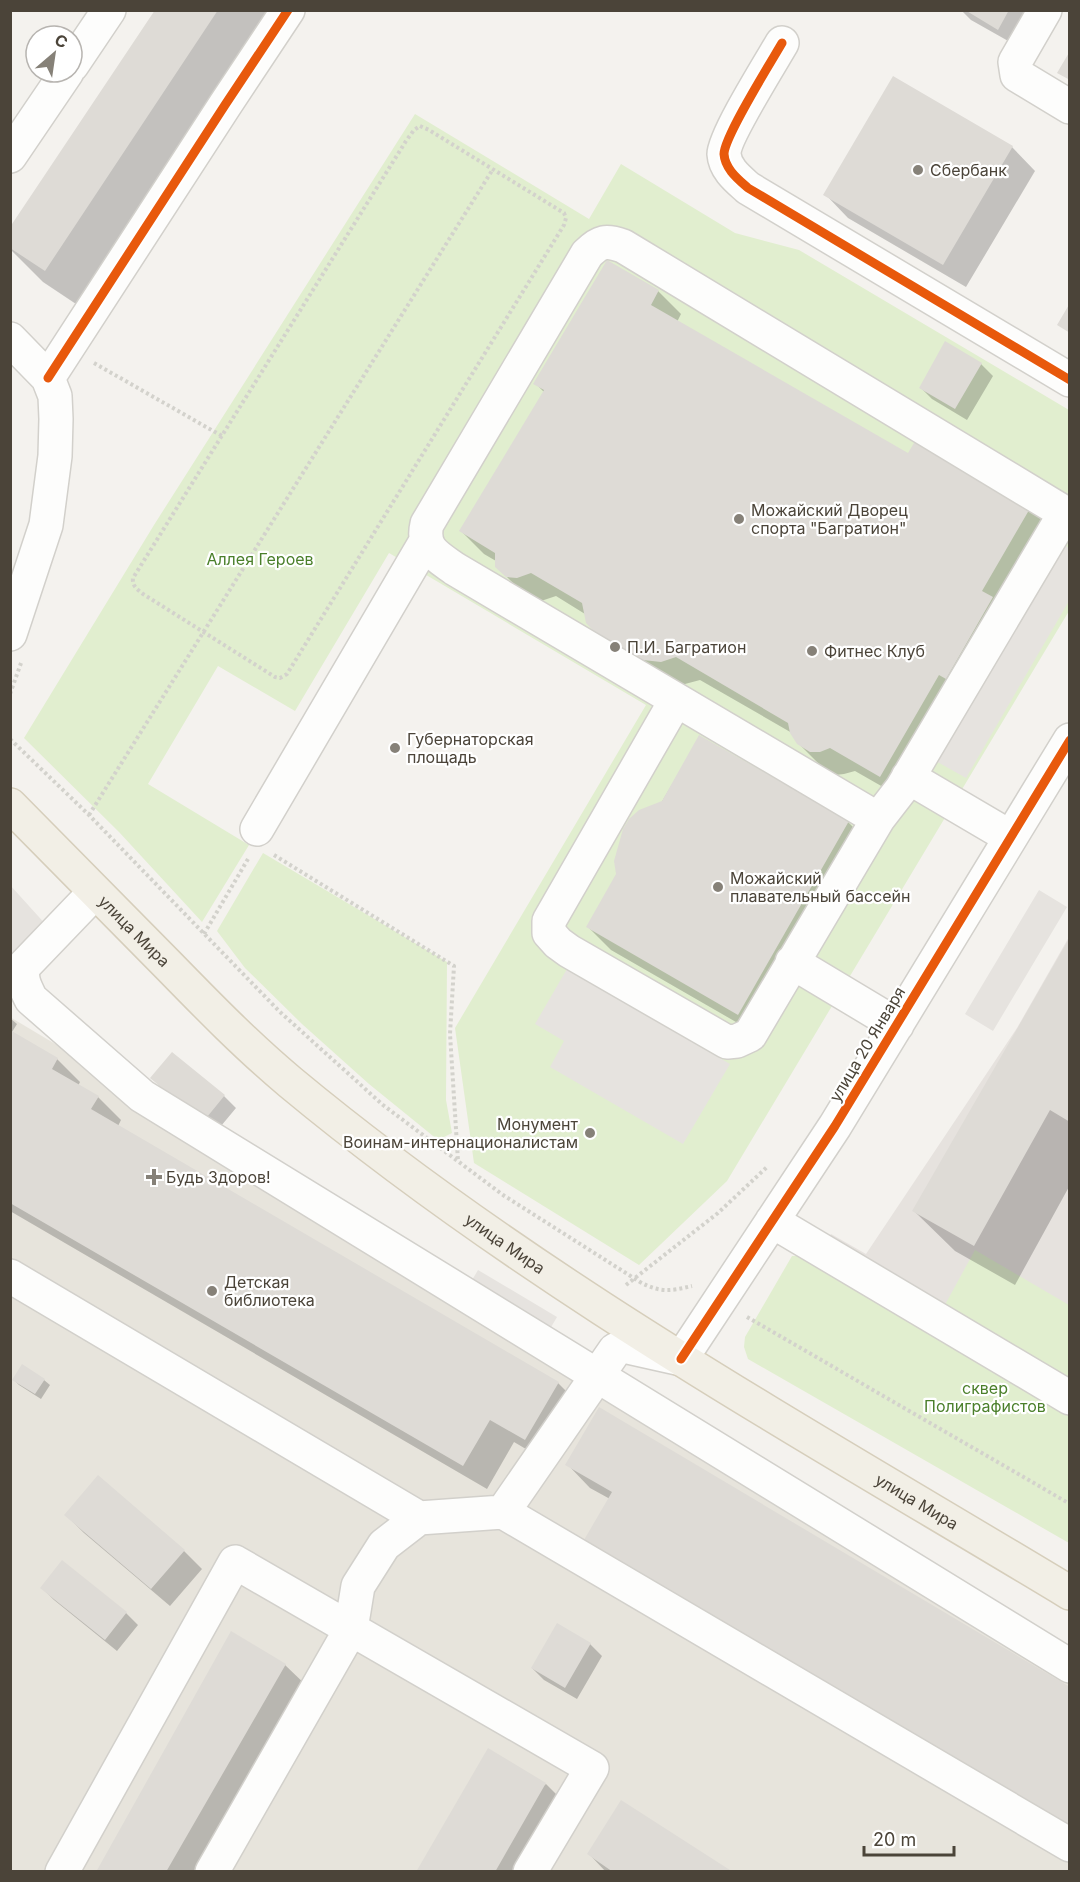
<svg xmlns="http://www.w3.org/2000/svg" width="1080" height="1882" font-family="Inter,sans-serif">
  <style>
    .residential { fill: #e7e4dc }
    .industrial { fill: #e6e2de }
    .green { fill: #e1eecf }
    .parking { fill: #e6e3df }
    .shadow { fill: #0003 }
    .building { fill: #dedbd6 }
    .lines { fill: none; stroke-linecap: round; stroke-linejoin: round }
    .minor-casing { stroke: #d2d0cb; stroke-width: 36 }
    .major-casing { stroke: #d6cebb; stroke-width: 36 }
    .path { stroke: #d3d2cc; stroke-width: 4; stroke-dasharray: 3 3; stroke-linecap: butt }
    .minor { stroke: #fdfdfc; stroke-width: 33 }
    .major { stroke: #f2efe6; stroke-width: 33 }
    .cycleway-casing { stroke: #fff; stroke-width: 13 }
    .cycleway { stroke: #e8590c; stroke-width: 9 }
    .poi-dot { fill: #868178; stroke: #fff; stroke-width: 2 }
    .labels { text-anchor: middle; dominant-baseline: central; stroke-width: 4.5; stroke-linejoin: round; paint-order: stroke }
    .poi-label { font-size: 16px; fill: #4b4439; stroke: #fff; text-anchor: start }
    .park-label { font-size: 16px; fill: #4a7f2a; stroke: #fff }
    .street-label { font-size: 16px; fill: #4b4439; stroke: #fff }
  </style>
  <rect width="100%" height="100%" fill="#f4f2ee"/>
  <path class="residential" d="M10 1017 1069 1649V1871H11Z"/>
  <path class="industrial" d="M1069 937V1487L814 1264 831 1234 866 1254 1017 1028Z"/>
  <path class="green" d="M415 114 589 219 621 164 735 233 799 250 1069 410V611L727 1181 639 1265 474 1163 455 1028 646 705 389 553 295 711 218 666 148 784 249 845 202 922 119 832 24 738 154 525Z
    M263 853 447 962 446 1100 452 1133 438 1140 369 1084 302 1024 245 968 217 931Z
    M975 1250 1069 1305V1543L748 1359 744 1347 745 1337 792 1256H801L930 1332Z"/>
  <path class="parking" d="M1061 543 1069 548V601L966 778 934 760Z
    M10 885 48 927 10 966Z
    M1039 890 1067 907 993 1031 965 1014Z
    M567 969 730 1064 683 1144 550 1067 564 1041 535 1024Z
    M478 1270 557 1317 547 1334 468 1287Z"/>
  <path class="shadow" d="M157 10H285L85 310 43 282 10 249V230Z
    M961 10H1037L1017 46 971 20Z
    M1012 147 1035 171 966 287 848 218 825 194Z
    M658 291 681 314 677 322 909 455 1031 506 1054 530 904 799 855 771 844 774 835 775 822 767 798 743 792 733 700 680 685 684 668 683 605 641 585 614 556 596 541 601 520 590 496 566V561L484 554 461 531 544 392 535 383Z
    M981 364 993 376 967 420 932 399 920 387Z
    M700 737 848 822 872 846 762 1037 611 950 588 927Z
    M1070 940V1185L1015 1285 955 1251 914 1211Z
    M10 1018 17 1024 12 1032 57 1059 80 1082 78 1086 98 1097 121 1120 118 1126 558 1383 581 1406 548 1462 514 1442 487 1489 10 1211Z
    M172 1054 224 1096 236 1108 216 1132 164 1090 152 1078Z
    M14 1380H44L50 1385 41 1399 19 1385Z
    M567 1464 1070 1689 626 1580 586 1539 610 1499 590 1488Z
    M66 1515 184 1551 202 1569 170 1606 84 1533Z
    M63 1562 126 1613 138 1625 117 1651 54 1600 42 1588Z
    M590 1644 602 1656 577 1699 544 1680 532 1668Z
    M285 1665 309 1688 202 1872H98Z
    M546 1784 569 1807 531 1872H418Z
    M589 1854 730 1872H606Z"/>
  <path class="building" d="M155 10H218L45 271 10 248V227Z
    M965 10H1009L998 30Z
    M1070 51V80L1057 73Z
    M893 76 1013 146 943 265 823 195Z
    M607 260 659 290 651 305 908 453 917 438 1032 505 982 591 993 597 946 679 939 675 880 777 830 748 820 752H810L797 744 790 733 788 723 676 657 661 662 643 660 604 642 586 623 582 603 531 573 517 578 506 577 495 567V553L459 531 544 390 533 384Z
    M1070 303V333L1057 325Z
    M945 341 982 363 955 409 919 388Z
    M699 735 849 821 738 1015 586 927 616 874 614 861 623 829 629 819 639 810 662 801Z
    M1070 937V1122L1050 1110 974 1246 912 1211Z
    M10 1030 58 1058 52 1069 99 1096 91 1109 559 1382 525 1440 490 1420 463 1466 10 1203Z
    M172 1052 225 1095 203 1122 150 1078Z
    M22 1364 45 1379 35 1394 12 1380Z
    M599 1407 1070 1687V1828L584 1540 612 1492 565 1465Z
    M98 1475 185 1550 151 1589 64 1515Z
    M62 1560 127 1612 105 1640 40 1588Z
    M557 1623 591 1643 565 1688 531 1668Z
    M231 1631 286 1664 166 1872H96Z
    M488 1748 546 1783 495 1872H416Z
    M621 1800 733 1872H613L587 1854Z"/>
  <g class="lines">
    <g class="minor-casing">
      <path id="minor" d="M1045 10 1015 62 1017 75 1070 107
        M782 43C771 62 724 137 724 154 725 169 738 179 748 188L1070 380
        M72 65 109 10
        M10 156 67 72
        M10 339 48 378 55 396 56 419 55 456 46 525 10 634
        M48 378 225 105 288 10
        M1065 513 902 788 878 819 455 569C437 556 421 549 427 524L587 254C600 241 606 240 623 246L1065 513 1070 516
        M676 700 549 921V933L558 943 569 951 727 1042 737 1041 750 1035 878 819
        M908 777 1010 837
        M257 829 426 541
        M95 892 23 967C21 980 25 987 31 999L142 1096 1070 1666
        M792 962 897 1025
        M772 1221 1070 1398
        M10 1276 419 1518 503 1512 1070 1845
        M503 1512 615 1350 623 1346 681 1359 835 1126 1070 740
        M62 1872 235 1562 592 1768 530 1872
        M212 1872 351 1629 358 1586 384 1545 419 1518"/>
    </g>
    <g class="major-casing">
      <g id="major">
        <path id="s1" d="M10 805C63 859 116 913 169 966 208 1006 247 1046 290 1082 528 1280 805 1433 1070 1593"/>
      </g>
    </g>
    <path class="path" d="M420 126 429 130 564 213 566 218 564 225 287 674 280 678 275 677 143 594C137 589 132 586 133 578L406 141 414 130Z
      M94 363 222 436
      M10 694 21 663
      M10 739 89 815 280 1012 383 1105 503 1195 640 1282C660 1293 671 1291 692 1286
      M89 815 493 169
      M274 855 454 966 450 1034 458 1161
      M204 934 248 859
      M626 1285 718 1213 767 1167
      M747 1317 1070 1504"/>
    <use href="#minor" class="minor"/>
    <use href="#major" class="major"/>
    <g class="cycleway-casing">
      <path id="cycleway" d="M782 43C771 62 724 137 724 154 725 169 738 179 748 188L1070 380
        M48 378 225 105 288 10
        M681 1359 835 1126 1070 740"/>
    </g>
    <use href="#cycleway" class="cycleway"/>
  </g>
  <g class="poi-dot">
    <circle cx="918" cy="170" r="6"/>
    <circle cx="739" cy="519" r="6"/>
    <circle cx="615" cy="647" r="6"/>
    <circle cx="812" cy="651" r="6"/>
    <circle cx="395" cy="748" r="6"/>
    <circle cx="718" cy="887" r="6"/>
    <circle cx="590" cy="1133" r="6"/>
    <path d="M151 1168h6v6h6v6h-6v6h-6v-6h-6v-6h6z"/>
    <circle cx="212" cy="1291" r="6"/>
  </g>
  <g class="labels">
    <g class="poi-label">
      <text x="930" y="170">Сбербанк</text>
      <text x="751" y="510">Можайский Дворец<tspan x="751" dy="18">спорта "Багратион"</tspan></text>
      <text x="627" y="647">П.И. Багратион</text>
      <text x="824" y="651">Фитнес Клуб</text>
      <text x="407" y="739">Губернаторская<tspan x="407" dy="18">площадь</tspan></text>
      <text x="730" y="878">Можайский<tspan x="730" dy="18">плавательный бассейн</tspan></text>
      <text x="578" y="1124" text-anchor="end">Монумент<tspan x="578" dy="18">Воинам-интернационалистам</tspan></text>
      <text x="166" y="1177">Будь Здоров!</text>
      <text x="224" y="1282">Детская<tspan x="224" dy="18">библиотека</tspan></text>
    </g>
    <g class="park-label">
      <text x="260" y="559">Аллея Героев</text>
      <text x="985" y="1388">сквер<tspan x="985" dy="18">Полиграфистов</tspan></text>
    </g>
    <g class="street-label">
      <text stroke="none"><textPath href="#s1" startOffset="177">улица Мира</textPath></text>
      <text transform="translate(867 1044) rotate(-59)">улица 20 Января</text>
      <text stroke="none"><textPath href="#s1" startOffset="663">улица Мира</textPath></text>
      <text stroke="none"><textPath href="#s1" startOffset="1149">улица Мира</textPath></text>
    </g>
  </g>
  <rect width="1080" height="1882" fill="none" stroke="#4b4439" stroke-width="24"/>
  <g transform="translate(54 54) rotate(29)"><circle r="28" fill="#ffffff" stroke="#b7b4b0" stroke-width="1.5"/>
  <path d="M0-4.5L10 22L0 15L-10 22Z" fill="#868178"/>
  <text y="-9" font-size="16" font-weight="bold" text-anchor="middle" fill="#4b4439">С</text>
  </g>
  <path d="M864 1846v9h90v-9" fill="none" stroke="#4b4439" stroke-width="3"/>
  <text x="873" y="1846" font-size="18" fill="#4b4439" stroke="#ffffff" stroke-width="4.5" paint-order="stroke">20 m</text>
</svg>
